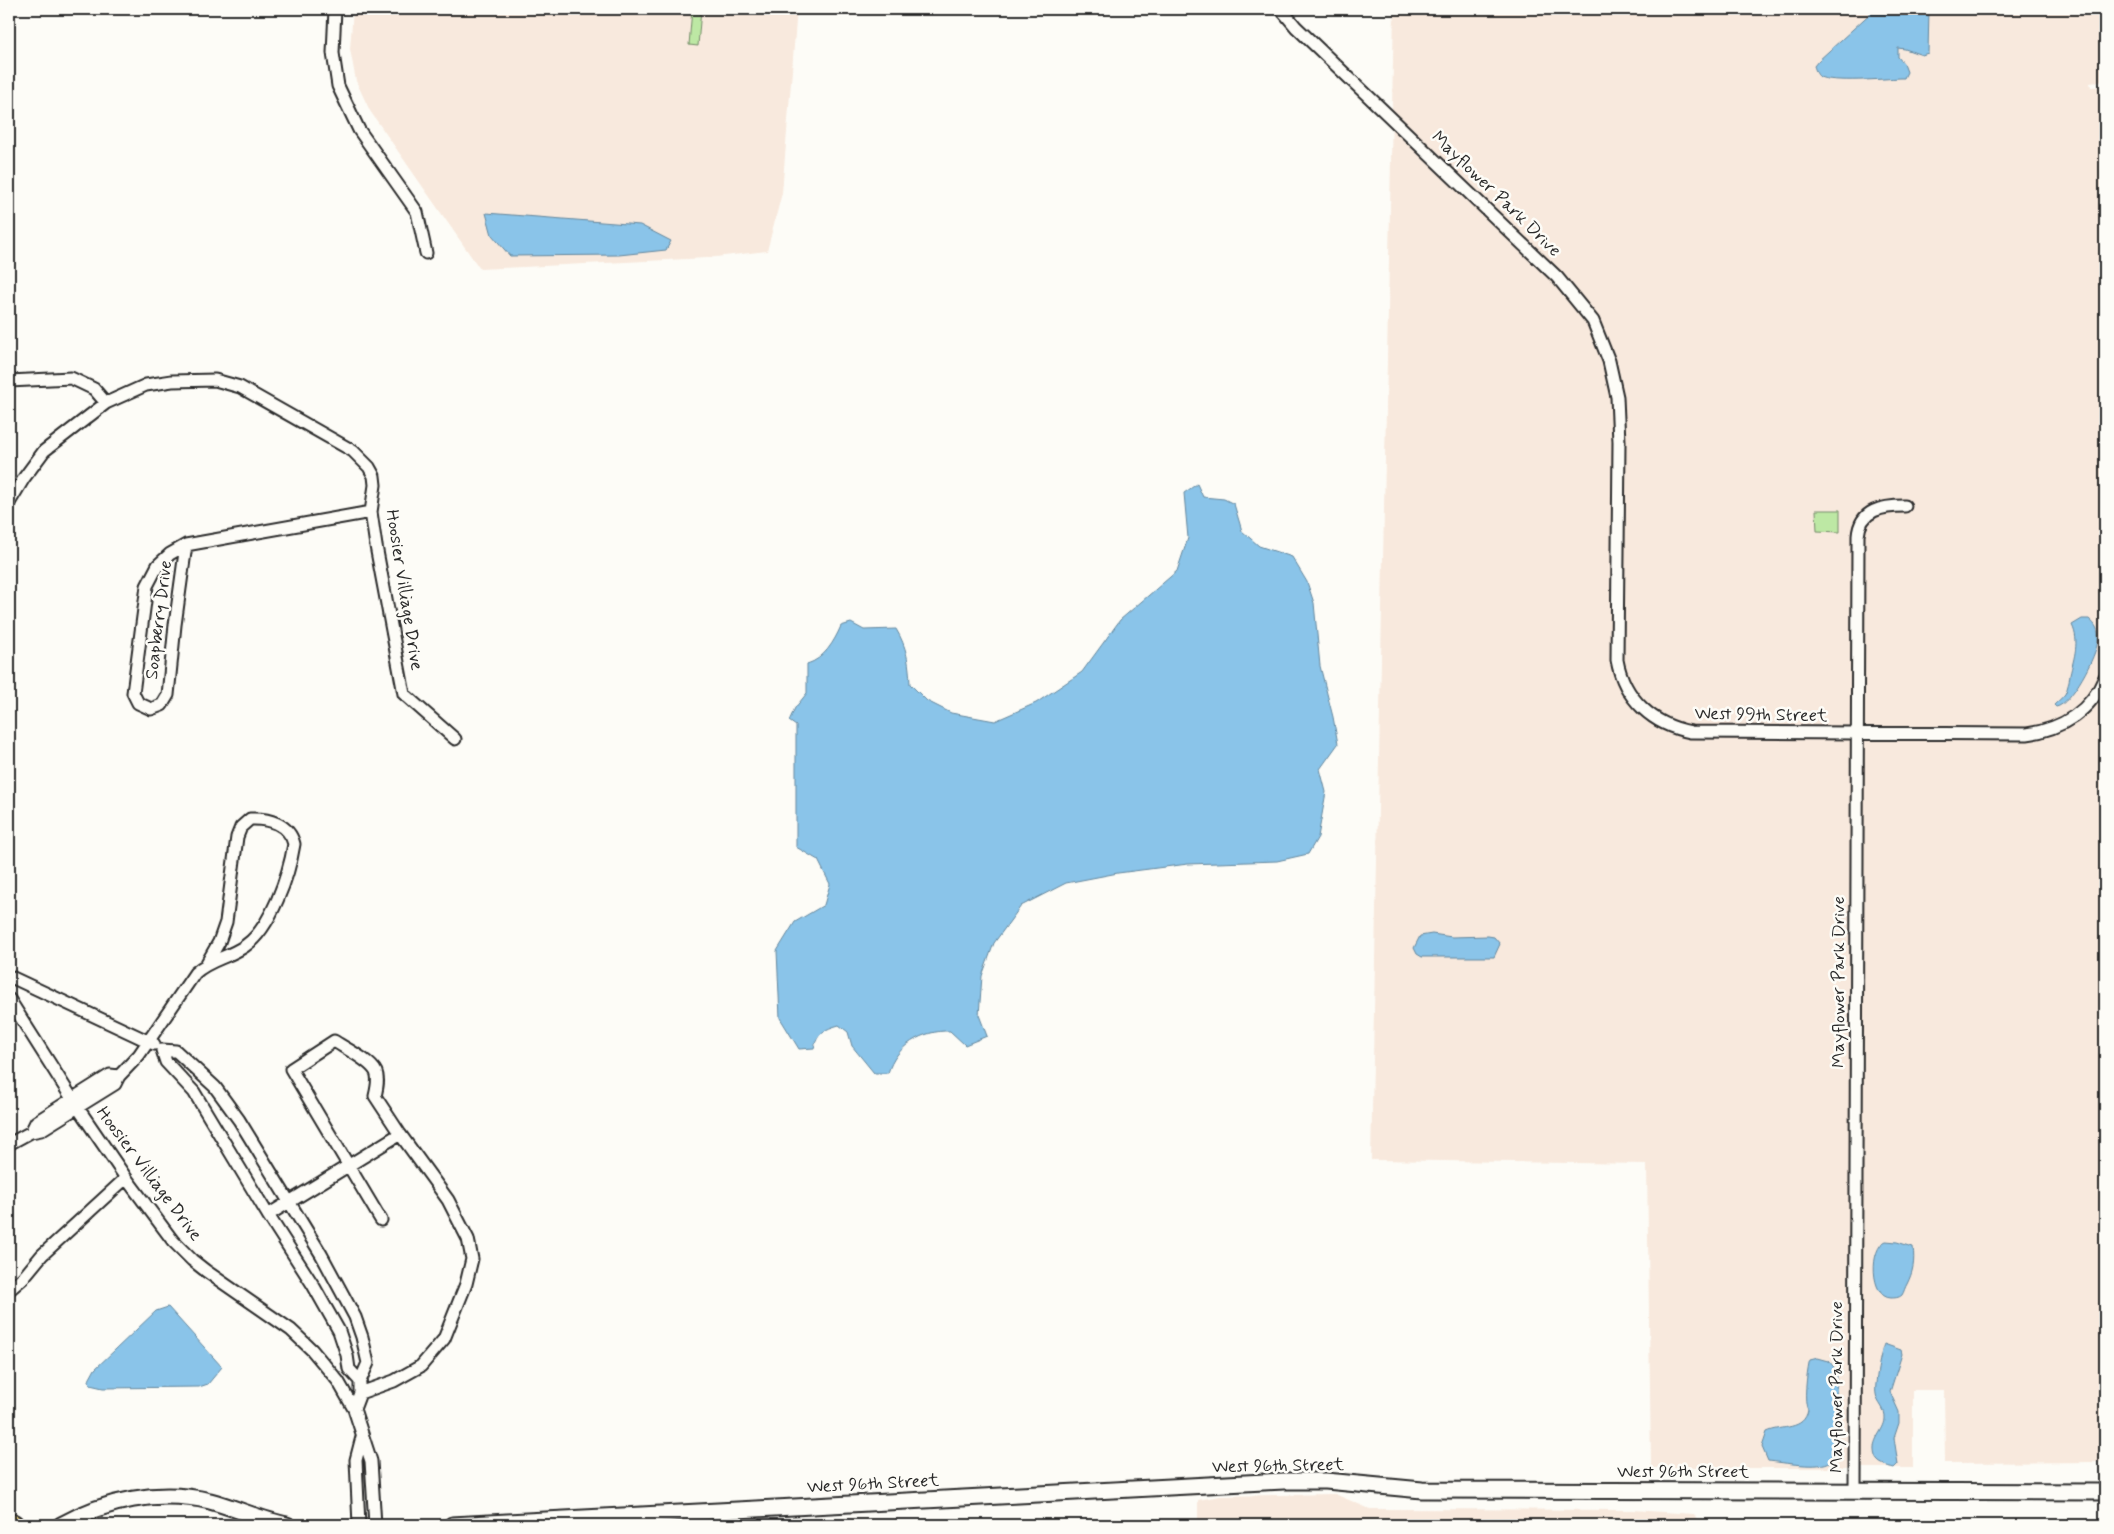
<svg xmlns="http://www.w3.org/2000/svg" width="2114" height="1534" font-family="Mynerve,sans-serif">
  <style>
    .built { fill: #f8e9dd }
    .green { fill: #bde8a4; stroke: #748a68 }
    .water { fill: #8ac4e9; stroke: #64879d }
    .lines { fill: none; stroke-linecap: round; stroke-linejoin: round }
    .street-casing { stroke: #2b2b2b; stroke-width: 15 }
    .secondary-casing { stroke: #2b2b2b; stroke-width: 19 }
    .highway-casing { stroke: #2b2b2b; stroke-width: 24 }
    .street { stroke: #fdfcf7; stroke-width: 11 }
    .secondary { stroke: #fdfcf7; stroke-width: 15 }
    .highway { stroke: #fde080; stroke-width: 20 }
    .labels { text-anchor: middle; dominant-baseline: central; stroke-width: 5; stroke-linejoin: round; paint-order: stroke }
    .street-label { font-size: 18px; fill: #2b2b2b; stroke: #fdfcf7 }
  </style>
  <rect width="100%" height="100%" fill="#fdfcf7"/>
  <filter id="ink" filterUnits="userSpaceOnUse"><feTurbulence type="fractalNoise" baseFrequency=".02" numOctaves="2"/><feDisplacementMap in="SourceGraphic" scale="10" xChannelSelector="R" yChannelSelector="G"/><feConvolveMatrix kernelMatrix="1 2 1 2 8 2 1 2 1" color-interpolation-filters="sRGB"/></filter>
  <g filter="url(#ink)">
    <path class="built" d="M353 9H797L782 193 767 251 707 258 480 269 370 111 356 81 350 49Z
      M1394 9H2105V81L2090 83 2091 87 2105 86V1462L1945 1463 1944 1390H1913V1468H1651L1647 1164 1371 1160Z
      M1335 1494 1370 1509 1633 1510 1694 1514 1700 1525H1198V1500L1220 1496Z"/>
    <path class="green" d="M692 9H701L698 46 689 45Z
      M1816 510H1840V532L1817 531Z"/>
    <path class="water" d="M1875 9H1929L1928 53 1922 55 1905 49 1898 48V57L1904 64 1907 72 1904 78H1900C1884 79 1833 83 1820 77 1816 74 1816 71 1814 66L1818 61Z
      M486 213 640 225 671 241 666 250 619 255 510 256 492 235Z
      M1197 484 1203 497 1224 499 1234 504 1242 531 1259 546 1292 557 1307 582 1314 603 1320 666 1333 717 1338 744 1320 769 1326 792 1318 837 1308 854 1277 861 1188 864 1118 873 1066 883 1021 906 994 943 982 976 979 1015 987 1036 965 1045 950 1031C922 1030 896 1046 888 1073H874L852 1046 848 1032 839 1025C825 1029 817 1033 814 1048L799 1049 780 1018 777 951 795 922 824 905 830 884 818 860 796 847V726L789 721 795 708 807 693V664C824 659 834 642 841 626L851 623 864 630 896 629C907 647 909 663 910 684L927 701 951 713 995 721 1036 703 1082 672 1120 620 1177 571 1188 538 1184 493Z
      M2082 619H2089C2096 625 2099 630 2098 640 2097 655 2071 705 2056 707L2054 705C2058 701 2062 698 2065 694 2068 688 2069 681 2070 675 2074 657 2080 642 2072 625Z
      M1432 934 1452 937 1488 936 1494 937 1500 944 1494 957H1422L1417 954 1414 948 1420 936Z
      M1886 1241 1897 1242 1913 1247C1915 1262 1913 1272 1907 1284 1905 1287 1904 1292 1902 1295 1899 1298 1894 1298 1891 1298 1870 1298 1869 1247 1886 1241Z
      M168 1307 222 1367 208 1384 199 1387 103 1388 90 1385 89 1380 95 1369 156 1311Z
      M1884 1344 1901 1350 1902 1354 1890 1392 1899 1412V1423L1894 1438 1898 1464 1894 1468C1887 1466 1877 1464 1875 1456 1870 1439 1884 1432 1885 1419 1886 1408 1877 1404 1876 1394 1874 1386 1881 1351 1884 1344Z
      M1818 1358 1829 1361 1837 1371 1835 1426 1831 1461C1820 1470 1782 1462 1768 1461L1762 1447 1767 1432C1782 1425 1804 1431 1808 1410 1803 1402 1807 1373 1809 1363L1810 1360Z"/>
    <g class="lines">
      <g class="street-casing">
        <path id="street" d="M335 9 333 53 338 86 359 130 417 212 426 253
          M1281 9 1296 27 1557 277 1593 321 1609 361 1617 397 1619 442 1617 660C1624 699 1653 725 1691 732L2027 734C2062 729 2091 711 2105 677
          M9 381 71 378 94 389 106 403
          M9 503 24 478 44 451 106 403 146 385 172 381 215 380 240 387 353 451 369 467 374 476 375 485 371 512 376 546 404 694 455 739
          M186 545 175 625 168 695 162 705 151 709 138 703 133 693 147 586 158 565 170 554 186 545 371 512
          M9 976 154 1044
          M9 999 78 1108 126 1178 173 1241 192 1260 206 1271 291 1330 312 1350 338 1381 354 1409 371 1461 375 1525
          M31 1132 36 1122 72 1099 110 1075 119 1076
          M9 1144 31 1132 41 1130 115 1084 119 1076 139 1055 195 973C210 959 228 958 245 946 271 928 289 875 294 844 289 824 269 818 250 819L241 827 237 837 226 922 219 942 207 963
          M268 1215 400 1134 448 1200 468 1239 472 1259 466 1284 444 1339 421 1366 394 1381 360 1393
          M381 1220 291 1069 334 1041C345 1048 371 1061 376 1072 379 1079 377 1088 375 1096L400 1134
          M9 1290 23 1278 42 1255 126 1178
          M354 1409 360 1393V1381L368 1363 362 1337 355 1317 321 1254 239 1120 215 1087 176 1051 162 1050 166 1062 194 1092 268 1215 313 1285 339 1331 347 1355 349 1369 360 1381
          M1855 1491 1858 536C1860 509 1883 506 1905 506
          M359 1525 356 1460 362 1437"/>
      </g>
      <g class="secondary-casing">
        <path id="secondary" d="M61 1525C106 1500 159 1489 210 1501 236 1508 261 1520 287 1525
          M452 1525 1284 1481H1326L1422 1490 2105 1492"/>
      </g>
      <g class="highway-casing">
        <path id="highway" d="M9 1524 13 1525"/>
      </g>
      <use href="#street" class="street"/>
      <use href="#secondary" class="secondary"/>
      <use href="#highway" class="highway"/>
    </g>
  </g>
  <g class="labels">
    <g class="street-label">
      <text transform="translate(1496 194) rotate(44)">Mayflower Park Drive</text>
      <text transform="translate(404 590) rotate(81)">Hoosier Villiage Drive</text>
      <text transform="translate(159 620) rotate(-83)">Soapberry Drive</text>
      <text transform="translate(1761 715) rotate(1)">West 99th Street</text>
      <text transform="translate(1839 982) rotate(-90)">Mayflower Park Drive</text>
      <text transform="translate(149 1174) rotate(53)">Hoosier Villiage Drive</text>
      <text transform="translate(1837 1387) rotate(-90)">Mayflower Park Drive</text>
      <text transform="translate(1278 1466) rotate(-1)">West 96th Street</text>
      <text x="1683" y="1472">West 96th Street</text>
      <text transform="translate(873 1484) rotate(-3)">West 96th Street</text>
    </g>
  </g>
  <rect width="2114" height="1534" fill="none" stroke="#fdfcf7" stroke-width="30"/>
  <rect x="15" y="15" width="2084" height="1504" fill="none" stroke="#2b2b2b" stroke-width="2" filter="url(#ink)"/>
</svg>
